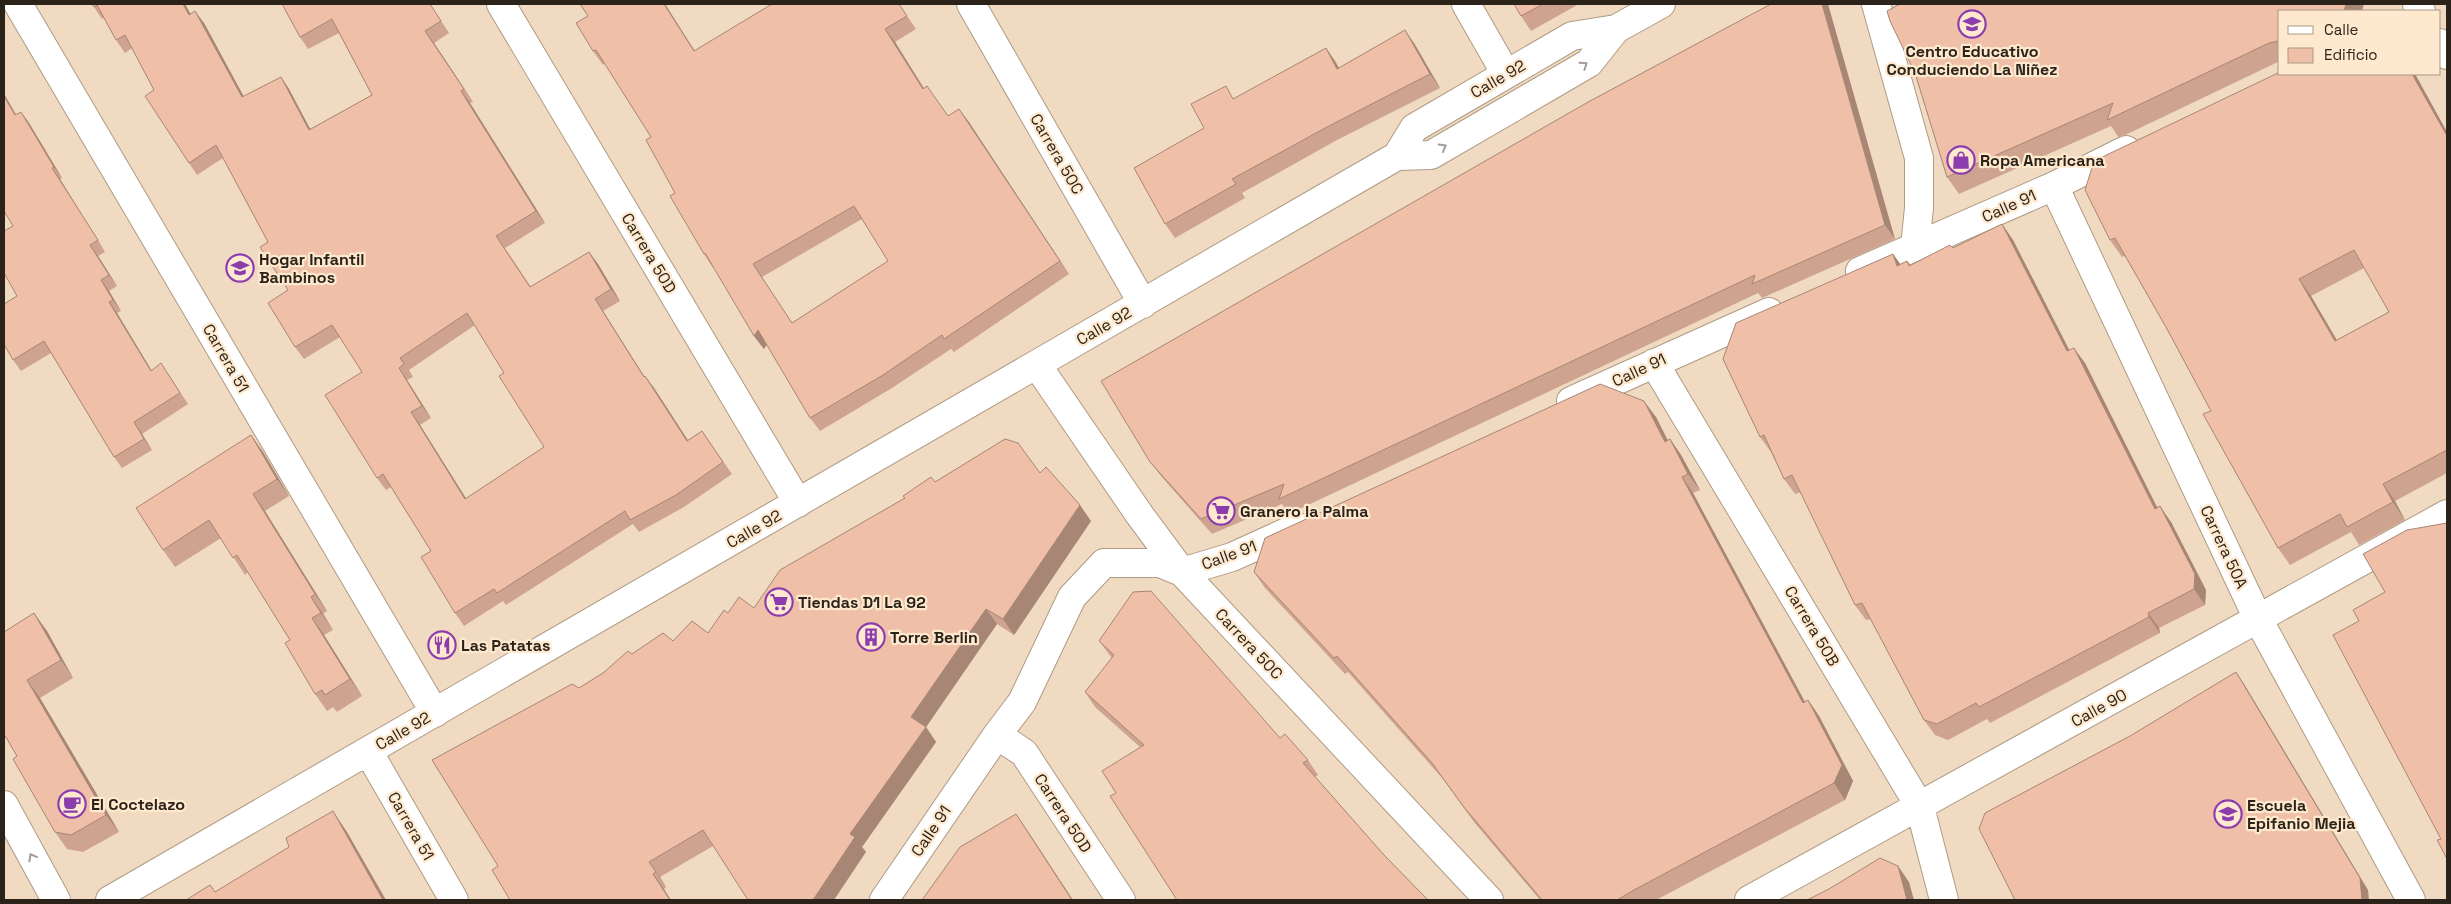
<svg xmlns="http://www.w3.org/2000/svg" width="2451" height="904" font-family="'Space Grotesk',sans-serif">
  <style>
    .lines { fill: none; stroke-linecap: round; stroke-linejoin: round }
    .minor-casing { stroke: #af9a83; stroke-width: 30 }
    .minor { stroke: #fff; stroke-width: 28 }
    .wall { fill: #cea490; fill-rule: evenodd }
    .shaded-wall { fill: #a78675 }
    .building { fill: #efbfa7; stroke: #a78675; fill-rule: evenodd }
    .oneway { stroke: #a09c98 }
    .labels { text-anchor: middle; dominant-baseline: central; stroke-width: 4.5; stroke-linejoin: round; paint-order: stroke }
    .poi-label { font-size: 16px; font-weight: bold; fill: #2b2319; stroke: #fee8ce; text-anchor: start }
    .street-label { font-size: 16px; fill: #2b2319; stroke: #fee8ce }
  </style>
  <rect width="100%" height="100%" fill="#f0dbc2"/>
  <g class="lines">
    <g class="minor-casing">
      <path id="minor" d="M18 4 435 713
        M501 4 798 503
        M971 4 1143 304
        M1466 4 1506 74
        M1876 4 1919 158V208L1915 247
        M2417 4 2421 11
        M2440 43 2447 55
        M1397 156 1414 128 1572 36 1616 29 1661 4
        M2054 186 2258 619 2411 900
        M1860 271 2054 186 2126 150
        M1654 363 1920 807 1944 900
        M1037 365 1139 514 1182 572 1489 900
        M1571 401 1769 312
        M997 735 1024 753 1121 900
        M368 751 454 900
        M4 805 56 900
        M110 900 1397 156 1431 155 1589 63 1616 29
        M884 900 997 735 1022 702 1072 597 1104 563H1160L1182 572 1232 557 1298 527
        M1749 900 2447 514"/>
    </g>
    <use href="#minor" class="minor"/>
  </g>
  <path class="wall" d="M92 4 191 14 204 23 244 97 281 77 289 89 310 129 372 95 339 33 308 49 300 37 282 4H430L449 33 434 43 473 102 470 103 545 223 505 248 531 287 589 252 598 264 620 301 603 311 644 376H645L654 388 688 440 702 431 732 474 684 507 639 532 633 524 506 605 503 601 464 626 455 613 431 551 391 487 386 490 377 478 362 372 340 337 304 359 295 347 288 290 268 242 223 158 197 175 189 163 154 90 132 48 125 53 116 40 104 18 102 19ZM475 325 504 373 544 447 466 499 420 425 431 418 407 380 413 377 409 370Z
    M580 4H665L695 51 772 4H899L916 29 895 42 924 88 948 116 959 109 1069 274 954 352 951 349 892 388 820 431 810 418 767 345 764 349 754 336 714 267 713 268 704 254 675 193 651 137 605 63 603 65 593 51 588 16ZM862 219 888 261 792 323 762 277Z
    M1514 4H1579L1531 31 1521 16Z
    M1771 4 1895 239 1762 298 1758 293 1289 514 1282 504 1212 534 1161 476 1150 462Z
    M1900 4 2280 11V61L2119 138 2111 126 1959 194 1947 177Z
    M1414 43 1440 88 1337 140 1242 193 1245 198 1175 238 1165 224 1204 128 1326 48 1339 68Z
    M2415 74 2447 132V473L2395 501 2405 520 2359 545 2351 532 2290 565 2278 548 2211 411 2167 329 2125 256 2122 257 2110 240ZM2364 268 2389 312 2337 340 2311 296Z
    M4 94 16 115 21 112 29 123 62 178 60 179 105 252 98 256 117 286 109 291 121 311 117 313 152 371 169 375 188 404 142 434 152 450 122 468 114 457 51 353 21 371 13 360 17 296 13 226 4 211Z
    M2002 224 2013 240 2069 350 2085 363 2157 508 2171 522 2206 590 2205 605 2159 628 2160 633 1990 723 1987 719 1948 740 1935 735 1924 720 1871 619 1866 620 1855 605 1801 492 1795 494 1784 479 1771 452 1760 437 1893 254 1900 264 1907 261 1911 265 1953 248Z
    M1656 417 1668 440 1670 439 1681 455 1700 490 1693 493 1805 702 1808 700 1819 716 1853 781 1845 800 1656 900H1540L1474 822 1443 779 1348 672 1345 674 1265 588 1254 572Z
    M251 435 263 452 289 496 265 511 327 611 323 614 333 630 324 635 362 696 337 712 333 707 327 711 315 694 290 640 248 572 245 575 221 538 175 567 163 550Z
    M1040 473 1091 521 1014 635 997 624 926 727 936 742 862 847 866 852 713 846 660 877 666 887 664 889 498 866 579 688 632 654 673 641 708 633 728 613 754 608 904 498 903 496 935 482Z
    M47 631 73 678 40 698 119 832 83 852 67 849 55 832 17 756 4 734Z
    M1099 641 1280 738 1308 760 1318 775 1315 777 1116 793 1140 747 1095 707 1085 692 1112 658Z"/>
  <path class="shaded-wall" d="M183 4H185L198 27 189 15Z
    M664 4H665L703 65 694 51Z
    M1822 4H1828L1895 239 1885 225Z
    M2346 4H2364L2362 11H2344Z
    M195 11 204 23 251 110 242 97Z
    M885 29 895 42 932 102 923 89Z
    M1405 30 1414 43 1440 88 1430 74Z
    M425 31 434 43 473 102 464 89Z
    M1326 48 1335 61 1347 82 1337 69Z
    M2412 74H2415L2447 132V136Z
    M281 77 289 89 317 142 309 130Z
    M461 91 470 103 545 223 536 211Z
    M4 94 23 126 4 96Z
    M959 109 969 122 1069 274 1060 261Z
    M21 112 29 123 62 178 54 167Z
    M52 168 60 179 105 252 98 240Z
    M2002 224 2013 240 2078 367 2067 351Z
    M90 245 98 256 117 286 109 275Z
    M589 252 598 264 620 301 611 289Z
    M1893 254 1904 269 1897 266Z
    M2299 279 2311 296 2347 358 2335 341Z
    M101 280 109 291 121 311 113 300Z
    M595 299 603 311 652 389 644 377Z
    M109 302 117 313 159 383 151 371Z
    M758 330 767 343 764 349 754 336Z
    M2074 348 2085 363 2166 525 2155 509Z
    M399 368 407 380 431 418 422 406Z
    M645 376 654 388 696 453 687 441Z
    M1644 401 1656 417 1676 458 1665 442Z
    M411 412 420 425 474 511 465 499Z
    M134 422 142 434 152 450 144 439Z
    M251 435 263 452 289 496 277 479Z
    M1670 439 1681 455 1700 490 1688 474Z
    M1682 477 1693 493 1814 719 1803 703Z
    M2383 484 2395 501 2405 520 2393 502Z
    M253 494 265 511 327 611 315 594Z
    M1080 505 1091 521 1014 635 1003 619Z
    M2160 506 2171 522 2206 590 2205 605 2194 589Z
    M311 597 323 614 333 630 321 613Z
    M986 609 997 624 922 733 911 717Z
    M34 613 47 631 73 678 61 660Z
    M2148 613 2159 628 2160 633 2149 617Z
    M312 618 324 635 362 696 350 679Z
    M2236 672 2244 684 2368 890 2369 900H2362Z
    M27 680 40 698 119 832 106 815Z
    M1808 700 1819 716 1853 781 1845 800 1834 783Z
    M926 727 936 742 862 847 866 852 834 900H813L850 834Z
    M333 811 347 832 386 900H383Z
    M1016 814 1027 830 1073 900H1072Z
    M649 862 660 877 666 887 656 872Z
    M1898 866 1909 882 1914 900H1907Z
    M653 874 664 889 671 900H670Z"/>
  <path class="building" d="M92 4H183L189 15 195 11 242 97 281 77 309 130 372 95 332 19 300 37 282 4H430L441 21 425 31 464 89 461 91 536 211 496 236 530 287 589 252 611 289 595 299 644 377 645 376 687 441 702 431 723 462 676 495 630 520 625 511 497 593 494 589 455 613 421 557 431 551 383 474 377 478 325 395 362 372 332 325 295 347 268 303 288 290 260 247 268 242 216 145 189 163 145 96 154 90 125 35 116 40 97 5 94 7ZM467 313 504 373 499 376 544 447 465 499 411 412 422 406 399 368 404 364 400 358Z
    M580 4H664L694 51 772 4H899L907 16 885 29 923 89 927 86 948 116 959 109 1060 261 944 339 942 335 883 375 810 418 758 330 754 336 705 253 704 254 670 196 675 193 646 140 651 137 596 50 593 51 576 23 588 16ZM854 206 888 261 792 323 753 264Z
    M1514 4H1543L1521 16Z
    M1771 4H1822L1885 225 1752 284 1755 275 1279 499 1284 484 1201 519 1150 462 1101 381 1590 101Z
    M1900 4H2346L2344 11H2280V42L2278 41 2269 43 2107 120 2113 103 1947 177 1915 73 1890 21 1887 11Z
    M1405 30 1430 74 1327 127 1232 179 1236 184 1165 224 1134 168 1204 128 1191 104 1226 86 1233 99 1326 48 1337 69Z
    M2280 72V74H2412L2447 136V450L2383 484 2393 502 2347 527 2340 514 2278 548 2203 414 2211 411 2167 329 2115 238 2110 240 2085 190 2094 161ZM2354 250 2389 312 2335 341 2299 279Z
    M4 96 15 115 21 112 54 167 52 168 98 240 90 245 109 275 101 280 113 300 109 302 151 371 161 363 180 393 134 422 144 439 114 457 44 341 13 360 4 344V304L17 296 4 273V231L13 226 4 211Z
    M2002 224 2067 351 2074 348 2155 509 2160 506 2195 574 2194 589 2148 613 2149 617 1979 707 1976 703 1937 724 1924 720 1862 603 1855 605 1792 475 1784 479 1764 435 1760 437 1723 359 1736 323 1893 254 1897 266 1907 261 1909 266 1950 245 1953 248Z
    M1600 384 1644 401 1665 442 1670 439 1688 474 1682 477 1803 703 1808 700 1842 765 1834 783 1634 890 1617 900H1542L1463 806 1432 763 1337 656 1334 658 1254 572 1265 538Z
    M251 435 277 479 253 494 315 594 311 597 321 613 312 618 350 679 325 695 322 690 315 694 285 643 290 640 237 555 233 558 209 520 163 550 136 508Z
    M1005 439 1018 443 1040 473 1046 467 1080 505 1003 619 986 609 911 717 926 727 850 834 855 837 813 900H748L703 830 649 862 656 872 653 874 670 900H510L492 870 498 866 432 760 572 684 579 688 603 673 628 651 632 654 663 633 673 641 692 621 708 633 724 610 728 613 739 597 754 608 780 570 905 498 903 496 931 477 935 482Z
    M2447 523V859L2437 840 2441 839 2333 635 2359 621 2353 610 2385 592 2363 554 2407 530Z
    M1151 591 1280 738 1285 734 1308 760 1303 763 1384 855 1428 900H1177L1110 796 1116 793 1102 771 1144 745 1085 692 1114 655 1099 641 1133 592Z
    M34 613 61 660 27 680 106 815 71 835 55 832 13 759 17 756 4 734V632Z
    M2236 672 2360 878 2362 900H2015L1979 829 1985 813 2130 736Z
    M333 811 383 900H186L210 885 215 892 289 847 286 838Z
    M1016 814 1072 900H922L960 847Z
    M1880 858 1898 866 1907 900H1807L1829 889Z"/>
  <defs><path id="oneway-chevron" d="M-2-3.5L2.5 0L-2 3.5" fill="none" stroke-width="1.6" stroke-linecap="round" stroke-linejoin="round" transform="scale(1.25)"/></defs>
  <g class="oneway">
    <use href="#oneway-chevron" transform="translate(1584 65) rotate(-34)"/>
    <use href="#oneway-chevron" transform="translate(1443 147) rotate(-30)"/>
    <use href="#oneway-chevron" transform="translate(32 857) rotate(-119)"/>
  </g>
  <defs>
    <g id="school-ring" transform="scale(1.4375)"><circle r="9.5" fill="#fee8ce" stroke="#8b3dae" stroke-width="1.5"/><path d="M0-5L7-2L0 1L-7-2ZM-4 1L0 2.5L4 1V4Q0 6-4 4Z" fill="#8b3dae"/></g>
    <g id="shop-ring" transform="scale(1.4375)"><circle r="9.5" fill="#fee8ce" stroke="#8b3dae" stroke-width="1.5"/><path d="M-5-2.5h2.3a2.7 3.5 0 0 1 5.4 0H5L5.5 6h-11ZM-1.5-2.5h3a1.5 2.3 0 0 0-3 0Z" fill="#8b3dae"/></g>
    <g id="supermarket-ring" transform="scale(1.4375)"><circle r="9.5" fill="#fee8ce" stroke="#8b3dae" stroke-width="1.5"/><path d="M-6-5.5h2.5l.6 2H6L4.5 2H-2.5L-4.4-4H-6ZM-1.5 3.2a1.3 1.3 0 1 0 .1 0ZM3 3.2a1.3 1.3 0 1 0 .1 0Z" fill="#8b3dae"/></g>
    <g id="building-ring" transform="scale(1.4375)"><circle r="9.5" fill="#fee8ce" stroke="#8b3dae" stroke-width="1.5"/><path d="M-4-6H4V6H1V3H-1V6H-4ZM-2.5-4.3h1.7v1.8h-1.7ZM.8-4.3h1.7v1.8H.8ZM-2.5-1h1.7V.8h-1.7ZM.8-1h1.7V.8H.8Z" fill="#8b3dae"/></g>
    <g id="restaurant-ring" transform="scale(1.4375)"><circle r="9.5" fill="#fee8ce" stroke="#8b3dae" stroke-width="1.5"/><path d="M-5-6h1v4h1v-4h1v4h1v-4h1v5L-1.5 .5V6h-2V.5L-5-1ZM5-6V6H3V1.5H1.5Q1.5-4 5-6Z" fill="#8b3dae"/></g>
    <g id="cafe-ring" transform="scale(1.4375)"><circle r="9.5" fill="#fee8ce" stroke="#8b3dae" stroke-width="1.5"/><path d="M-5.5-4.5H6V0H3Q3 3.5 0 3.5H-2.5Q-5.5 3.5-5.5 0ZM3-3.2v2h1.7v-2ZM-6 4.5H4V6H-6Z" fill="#8b3dae"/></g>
  </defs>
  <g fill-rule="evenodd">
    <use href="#school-ring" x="1972" y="24"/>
    <use href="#shop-ring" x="1961" y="160"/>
    <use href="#school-ring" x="240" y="268"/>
    <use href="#supermarket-ring" x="1221" y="511"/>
    <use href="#supermarket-ring" x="779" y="602"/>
    <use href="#building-ring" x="871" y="637"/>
    <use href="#restaurant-ring" x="442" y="645"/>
    <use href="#cafe-ring" x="72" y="804"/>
    <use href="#school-ring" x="2228" y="814"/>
  </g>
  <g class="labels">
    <g class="poi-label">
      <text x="1972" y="51" text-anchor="middle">Centro Educativo<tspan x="1972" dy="18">Conduciendo La Niñez</tspan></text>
      <text x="1980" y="160">Ropa Americana</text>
      <text x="259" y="259">Hogar Infantil<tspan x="259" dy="18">Bambinos</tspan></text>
      <text x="1240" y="511">Granero la Palma</text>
      <text x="798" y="602">Tiendas D1 La 92</text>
      <text x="890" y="637">Torre Berlin</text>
      <text x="461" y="645">Las Patatas</text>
      <text x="91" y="804">El Coctelazo</text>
      <text x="2247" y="805">Escuela<tspan x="2247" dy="18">Epifanio Mejia</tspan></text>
    </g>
    <g class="street-label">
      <text transform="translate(1498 79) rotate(-30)">Calle 92</text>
      <text transform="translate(1057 154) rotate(60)">Carrera 50C</text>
      <text transform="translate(2009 206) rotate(-24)">Calle 91</text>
      <text transform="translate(649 253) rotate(59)">Carrera 50D</text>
      <text transform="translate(1104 326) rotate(-30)">Calle 92</text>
      <text transform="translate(226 358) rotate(60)">Carrera 51</text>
      <text transform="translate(1639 370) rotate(-25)">Calle 91</text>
      <text transform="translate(754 529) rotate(-30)">Calle 92</text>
      <text transform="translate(2224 547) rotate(65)">Carrera 50A</text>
      <text transform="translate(1229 555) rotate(-20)">Calle 91</text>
      <text transform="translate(1812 626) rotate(59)">Carrera 50B</text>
      <text transform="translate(1249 644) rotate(47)">Carrera 50C</text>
      <text transform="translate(2099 708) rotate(-29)">Calle 90</text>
      <text transform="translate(403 731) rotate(-30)">Calle 92</text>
      <text transform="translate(1063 813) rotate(57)">Carrera 50D</text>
      <text transform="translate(411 826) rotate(60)">Carrera 51</text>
      <text transform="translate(931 831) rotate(-56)">Calle 91</text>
    </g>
  </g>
  <rect width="2451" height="904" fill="none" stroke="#2b2319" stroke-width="10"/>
  <rect x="2278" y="10" width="162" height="65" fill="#fee8ce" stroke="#aa9986"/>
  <rect x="2288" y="26" width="25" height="8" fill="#ffffff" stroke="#aa9986"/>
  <text x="2324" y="35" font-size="15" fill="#2b2319">Calle</text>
  <rect x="2288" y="48" width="25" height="15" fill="#efbfa7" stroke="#aa9986"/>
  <text x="2324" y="60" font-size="15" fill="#2b2319">Edificio</text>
</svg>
